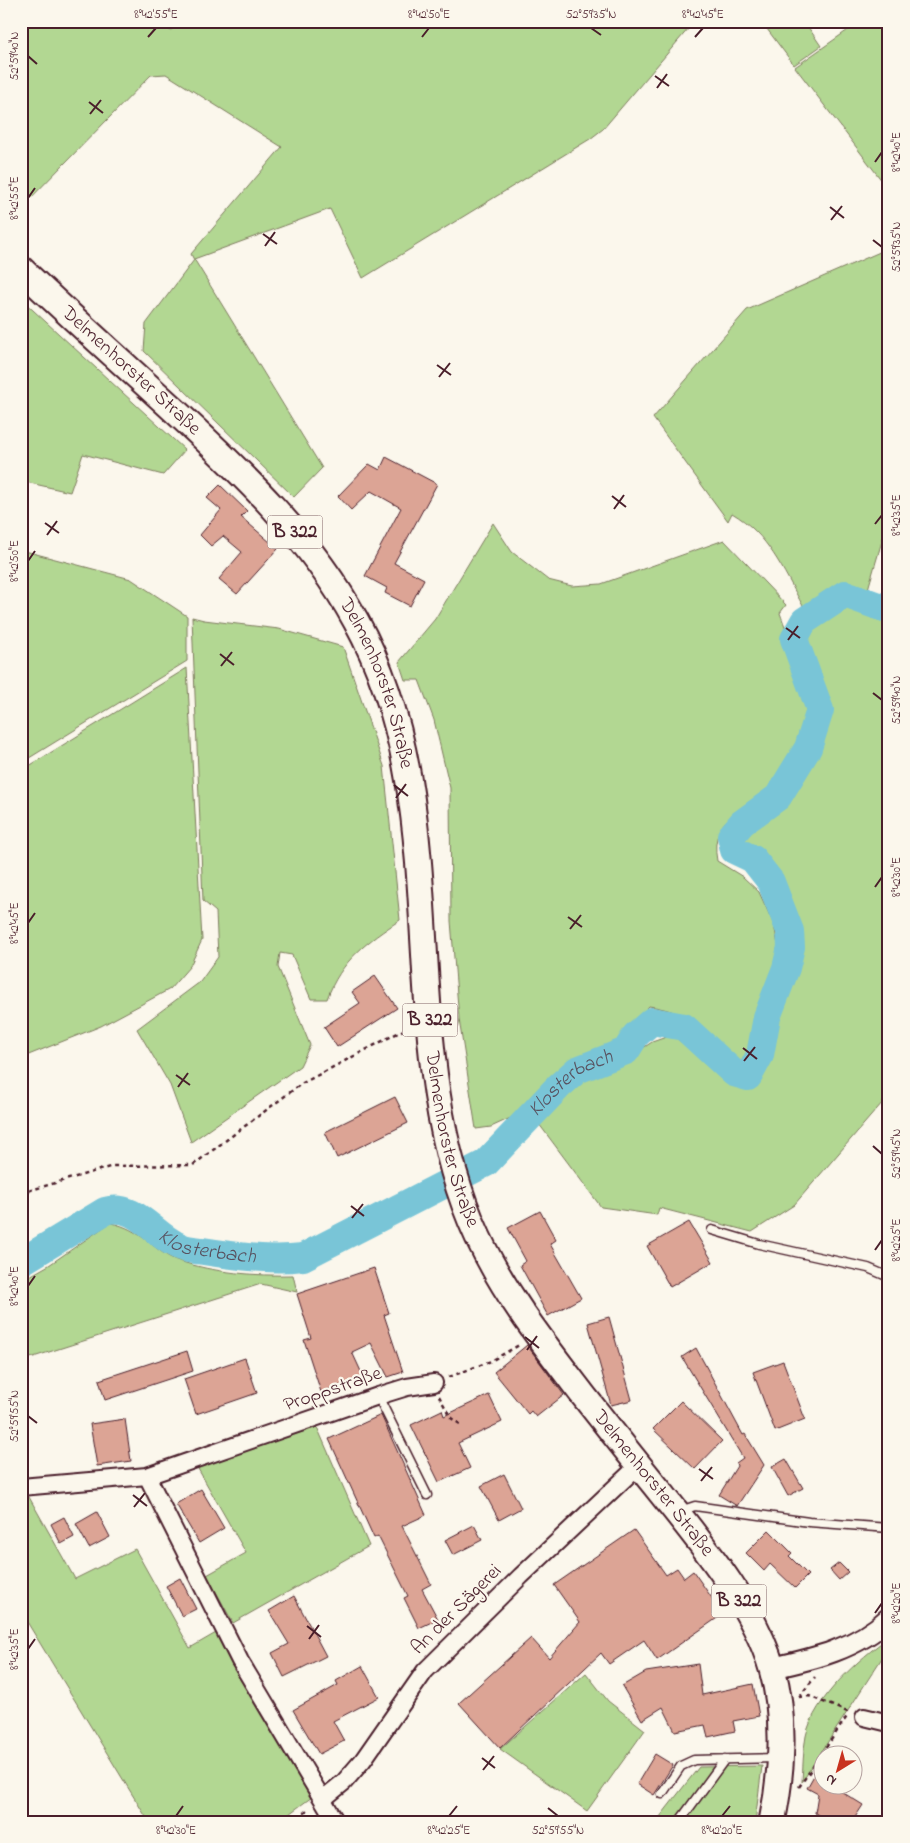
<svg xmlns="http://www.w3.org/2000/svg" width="910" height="1843" font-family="'Indie Flower',sans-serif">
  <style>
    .green { fill: #b2d792; stroke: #7e7b5e }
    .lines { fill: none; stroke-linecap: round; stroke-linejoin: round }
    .river { stroke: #79c5d7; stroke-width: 28 }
    .building { fill: #dca495; stroke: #4a1f2b }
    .service-casing { stroke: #4a1f2b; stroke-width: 11 }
    .minor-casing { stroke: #4a1f2b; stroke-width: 20 }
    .tertiary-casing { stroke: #4a1f2b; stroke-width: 24 }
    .primary-casing { stroke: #4a1f2b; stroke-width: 29 }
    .path { stroke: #4a1f2b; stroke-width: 2.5; stroke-dasharray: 4 4; stroke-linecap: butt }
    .service { stroke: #fbf7ec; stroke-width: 8 }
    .minor { stroke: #fbf7ec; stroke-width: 16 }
    .tertiary { stroke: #fbf7ec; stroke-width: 20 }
    .primary { stroke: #fbf7ec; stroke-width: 25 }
    .ticks { fill: none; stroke: #4a1f2b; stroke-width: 2 }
    .labels { text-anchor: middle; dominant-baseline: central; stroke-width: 4.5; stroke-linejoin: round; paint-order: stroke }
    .shield { fill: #fbf7ec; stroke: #7f6065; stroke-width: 1 }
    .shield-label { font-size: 19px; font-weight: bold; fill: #4a1f2b }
    .street-label { font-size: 20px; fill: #4a1f2b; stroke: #fbf7ec }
    .water-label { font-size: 21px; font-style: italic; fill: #58515f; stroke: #fbf7ec }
    .neatline { fill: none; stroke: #4a1f2b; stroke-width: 2 }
    .ticks-label { font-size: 12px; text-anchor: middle; fill: #4a1f2b }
  </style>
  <rect width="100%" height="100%" fill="#fbf7ec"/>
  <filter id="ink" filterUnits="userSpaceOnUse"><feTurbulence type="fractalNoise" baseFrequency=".02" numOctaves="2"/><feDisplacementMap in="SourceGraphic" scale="10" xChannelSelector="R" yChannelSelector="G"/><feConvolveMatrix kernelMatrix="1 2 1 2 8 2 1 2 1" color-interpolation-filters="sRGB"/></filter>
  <g filter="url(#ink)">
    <path class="green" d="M21 21H172L170 31 181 21H695L603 129 590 139 363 278 330 209 194 259 322 468 294 497 144 351 146 324 194 260 191 254 282 147 166 74 151 75 21 208Z
      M761 21H804L821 46 794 65Z
      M861 21H889V190L795 67Z
      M889 248V517L868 589C837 580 829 590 803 606 783 570 768 534 732 513L728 521 653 418 747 310Z
      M21 299 185 450 163 475 83 454 70 492 21 481Z
      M493 523 512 552 548 580 572 586 601 584 724 540 786 605 780 613C788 636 807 677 807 701 807 722 791 766 776 782 750 811 708 813 717 861L743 877 759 892 774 925 778 945 773 972 760 1004 748 1061 739 1062C708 1031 694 1013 649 1006L617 1042 570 1060 536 1092 517 1115 491 1127 476 1129 459 1019 451 921 450 788 434 720 419 680H405L399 662 435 619Z
      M21 550 131 579 187 616V661L21 763Z
      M843 600 889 616V1095L794 1205 752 1232 659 1208 657 1215 601 1207 536 1120 552 1102 575 1084 615 1067 652 1042 672 1035 699 1056 722 1078 743 1086 758 1076 777 1007 797 959 785 898 773 868 756 855 745 851 744 839 779 807 807 756 824 715 800 648 805 629Z
      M192 617 204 620 279 629 343 647 384 766 400 920C367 942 341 960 327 999H311L292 955 280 953 278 967 310 1045 300 1066 191 1142 170 1085 137 1029 200 982 218 957 216 912 203 901Z
      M187 668 202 940 190 966 170 989 101 1026 21 1058V771Z
      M110 1223C142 1228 154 1253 179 1261 215 1273 256 1276 293 1275L297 1292 261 1284 21 1361V1281L49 1265Z
      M317 1427 369 1546 233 1623 207 1575 246 1553 197 1467Z
      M21 1497H29L75 1579 135 1549 190 1648 216 1633 312 1797 278 1822H149L21 1612Z
      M889 1637V1647L802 1782C803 1767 803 1751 806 1736 814 1698 859 1659 889 1637Z
      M586 1673 608 1701 645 1730 587 1811 500 1749Z
      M762 1766 755 1822H656L699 1767Z"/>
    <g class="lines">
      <path class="river" id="s1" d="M21 1262 105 1211C137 1202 154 1237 181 1247 187 1250 196 1250 203 1251 235 1256 270 1261 303 1257L486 1163 559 1086 577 1070 626 1051 636 1035 652 1021 684 1027 734 1073 748 1077 760 1055 767 1017 786 968 791 947 790 931 771 882 753 859 734 850 731 836 742 823 778 797 808 748 820 710 794 639 804 621 845 594 889 610"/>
    </g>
    <path class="building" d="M386 457 437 484 394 563 424 579 410 606 385 593 387 588 365 576 401 508 371 491 351 510 338 496 369 464 380 470Z
      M220 485 247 511 241 517 278 549 237 594 219 579 242 552 223 536 211 546 200 535 221 510 207 498Z
      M375 976 397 1008 337 1047 324 1027 360 1003 352 992Z
      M395 1097 408 1123 337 1158 325 1132Z
      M540 1211 556 1240 550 1244 581 1298 548 1316 520 1265 526 1261 508 1228Z
      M689 1222 713 1262 670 1287 647 1246Z
      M374 1268 389 1313 384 1315 403 1372 388 1377 371 1343 352 1352 364 1378 321 1392 304 1340 311 1338 297 1294Z
      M609 1317 632 1400 611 1405 588 1323Z
      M527 1345 564 1395 536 1417 531 1411 528 1414 494 1372Z
      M696 1348 743 1435 745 1434 764 1465 737 1506 719 1495 737 1466 736 1463 743 1458 682 1357Z
      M187 1351 193 1371 105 1400 99 1380Z
      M245 1358 257 1393 196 1414 184 1379Z
      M783 1361 805 1419 775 1431 753 1372Z
      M489 1395 502 1422 458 1443 470 1468 439 1482 411 1425 442 1410 444 1416Z
      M681 1401 722 1441 695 1469 653 1429Z
      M381 1415 426 1515 402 1526 431 1584 422 1589 438 1619 419 1628 404 1598 408 1596 378 1536 374 1538 329 1439Z
      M125 1419 131 1461 97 1466 90 1424Z
      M786 1459 803 1488 788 1496 772 1467Z
      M504 1474 521 1508 499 1520 481 1486Z
      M201 1489 224 1528 199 1543 176 1504Z
      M97 1512 110 1537 89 1548 76 1524Z
      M64 1517 74 1537 61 1544 51 1524Z
      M474 1525 482 1540 453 1555 445 1540Z
      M634 1530 666 1575 677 1568 684 1578 693 1571 723 1614 657 1660 644 1640 609 1664 601 1653 500 1748 459 1703 531 1638 549 1658 580 1622 554 1585Z
      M769 1530 792 1553 789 1556 808 1575 795 1588 770 1564 764 1571 746 1553Z
      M839 1563 848 1572 839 1580 830 1570Z
      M180 1578 196 1609 182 1616 166 1586Z
      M294 1596 326 1656 284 1677 272 1653 289 1644 269 1611Z
      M698 1664 702 1695 753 1684 759 1716 733 1721 735 1731 708 1737 705 1725 675 1731 663 1707 642 1720 622 1686 646 1672Z
      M362 1666 379 1697 333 1721 344 1741 319 1754 293 1710 338 1685 336 1681Z
      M655 1754 673 1765 654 1795 637 1784Z
      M822 1761V1786H846L842 1792 863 1805 852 1822H829L815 1813 818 1794 807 1788Z"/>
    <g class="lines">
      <g class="service-casing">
        <path id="service" d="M712 1230 759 1244 868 1268 889 1277
          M378 1396 427 1495
          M680 1511 695 1506 809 1522 889 1528
          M662 1794 681 1766 694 1760 776 1758
          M679 1822 725 1759"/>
      </g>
      <g class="minor-casing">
        <path id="minor" d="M147 1476 240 1661 336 1822
          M21 1487 147 1476 378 1396 407 1387 434 1383
          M864 1717 889 1723
          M323 1799 344 1782 363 1760 425 1671 521 1576 638 1466"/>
      </g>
      <g class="tertiary-casing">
        <path id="tertiary" d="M772 1668C813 1659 857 1649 889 1618"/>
      </g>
      <g class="primary-casing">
        <g id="primary">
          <path id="s2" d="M21 269C71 317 123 363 174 410 242 473 311 538 356 621 461 811 389 1046 478 1237 505 1295 544 1344 583 1395 609 1428 635 1461 662 1494 702 1544 754 1606 772 1669 786 1717 782 1774 772 1822"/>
        </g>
      </g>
      <path class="path" d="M21 1193 113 1166 193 1165 301 1084 411 1026
        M449 1377 491 1361 521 1344
        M439 1396 451 1418 460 1424
        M799 1697 815 1677
        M799 1697 809 1696 850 1713
        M799 1787 848 1715
        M291 1822 310 1808"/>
      <use href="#service" class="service"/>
      <use href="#minor" class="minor"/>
      <use href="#tertiary" class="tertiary"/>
      <use href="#primary" class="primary"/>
    </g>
  </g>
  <path class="ticks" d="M591 28 601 35M148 37 156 28M422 37 429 28M695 37 703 28M28 56 37 64M655 76 669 86M657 88 667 74M89 102 103 113M90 114 101 100M875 162 882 152M28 198 35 188M830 207 844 218M831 220 842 206M263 234 277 244M873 240 882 247M265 246 275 232M437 365 451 375M439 377 450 363M612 496 626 507M614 509 624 495M45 523 59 533M875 524 882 515M47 535 57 521M28 561 35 551M786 628 800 638M788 640 798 626M220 654 234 665M221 666 232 652M873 693 882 700M394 785 408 796M396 798 406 784M875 887 882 877M568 917 582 927M28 923 35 913M570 929 581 915M743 1048 757 1059M744 1061 755 1047M176 1075 190 1085M178 1087 188 1073M873 1146 882 1154M351 1206 364 1216M352 1218 363 1204M875 1250 882 1240M28 1286 35 1276M525 1337 539 1348M527 1350 537 1336M28 1416 37 1423M699 1469 713 1479M701 1481 712 1467M133 1495 147 1506M134 1507 145 1493M875 1613 882 1603M307 1626 321 1637M309 1639 319 1625M28 1649 35 1639M482 1758 495 1768M483 1770 494 1756M548 1808 558 1816M176 1816 183 1806M449 1816 457 1806M722 1816 730 1806"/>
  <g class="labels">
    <g class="shield">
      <rect x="267.5" y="515.5" width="55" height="33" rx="4"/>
      <rect x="402.5" y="1003.5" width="55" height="33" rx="4"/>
      <rect x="711.5" y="1584.5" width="55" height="33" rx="4"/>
    </g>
    <g class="shield-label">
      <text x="295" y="532">B 322</text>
      <text x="430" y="1020">B 322</text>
      <text x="739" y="1601">B 322</text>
    </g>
    <g class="street-label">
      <text stroke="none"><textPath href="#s2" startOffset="150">Delmenhorster Straße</textPath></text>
      <text stroke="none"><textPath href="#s2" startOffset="554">Delmenhorster Straße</textPath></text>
      <text stroke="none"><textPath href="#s2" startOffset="1019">Delmenhorster Straße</textPath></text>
      <text transform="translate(333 1390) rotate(-19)">Proppstraße</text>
      <text stroke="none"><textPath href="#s2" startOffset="1424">Delmenhorster Straße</textPath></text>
      <text transform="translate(457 1610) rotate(-45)">An der Sägerei</text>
    </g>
    <g class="water-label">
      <text stroke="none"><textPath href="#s1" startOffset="632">Klosterbach</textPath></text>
      <text stroke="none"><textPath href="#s1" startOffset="211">Klosterbach</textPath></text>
    </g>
  </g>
  <rect width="910" height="1843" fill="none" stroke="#fbf7ec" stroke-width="55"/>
  <g transform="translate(838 1770) rotate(217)"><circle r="24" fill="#fbf7ec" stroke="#b4a19f"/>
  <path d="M0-4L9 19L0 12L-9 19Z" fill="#c8321e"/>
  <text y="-8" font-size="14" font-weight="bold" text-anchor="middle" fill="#4a1f2b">N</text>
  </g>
  <rect x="28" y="28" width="854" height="1788" class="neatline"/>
  <g class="ticks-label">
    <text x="156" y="18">8°42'55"E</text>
    <text x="429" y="18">8°42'50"E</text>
    <text x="591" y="18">52°59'35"N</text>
    <text x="703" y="18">8°42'45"E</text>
    <text transform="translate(14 56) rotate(-90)" y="4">52°59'40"N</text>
    <text transform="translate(896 152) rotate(-90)" y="4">8°42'40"E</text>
    <text transform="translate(14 198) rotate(-90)" y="4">8°42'55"E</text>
    <text transform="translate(896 247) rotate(-90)" y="4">52°59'35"N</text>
    <text transform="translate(896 515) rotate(-90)" y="4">8°42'35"E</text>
    <text transform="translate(14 561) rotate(-90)" y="4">8°42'50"E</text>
    <text transform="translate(896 700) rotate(-90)" y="4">52°59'40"N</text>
    <text transform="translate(896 877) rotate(-90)" y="4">8°42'30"E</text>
    <text transform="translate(14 923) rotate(-90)" y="4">8°42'45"E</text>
    <text transform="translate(896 1154) rotate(-90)" y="4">52°59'45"N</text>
    <text transform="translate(896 1240) rotate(-90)" y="4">8°42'25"E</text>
    <text transform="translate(14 1286) rotate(-90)" y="4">8°42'40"E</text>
    <text transform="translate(14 1416) rotate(-90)" y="4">52°59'55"N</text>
    <text transform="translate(896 1603) rotate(-90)" y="4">8°42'20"E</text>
    <text transform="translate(14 1649) rotate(-90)" y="4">8°42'35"E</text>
    <text x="176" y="1834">8°42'30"E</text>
    <text x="449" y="1834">8°42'25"E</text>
    <text x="558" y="1834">52°59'55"N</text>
    <text x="722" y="1834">8°42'20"E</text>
  </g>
</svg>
